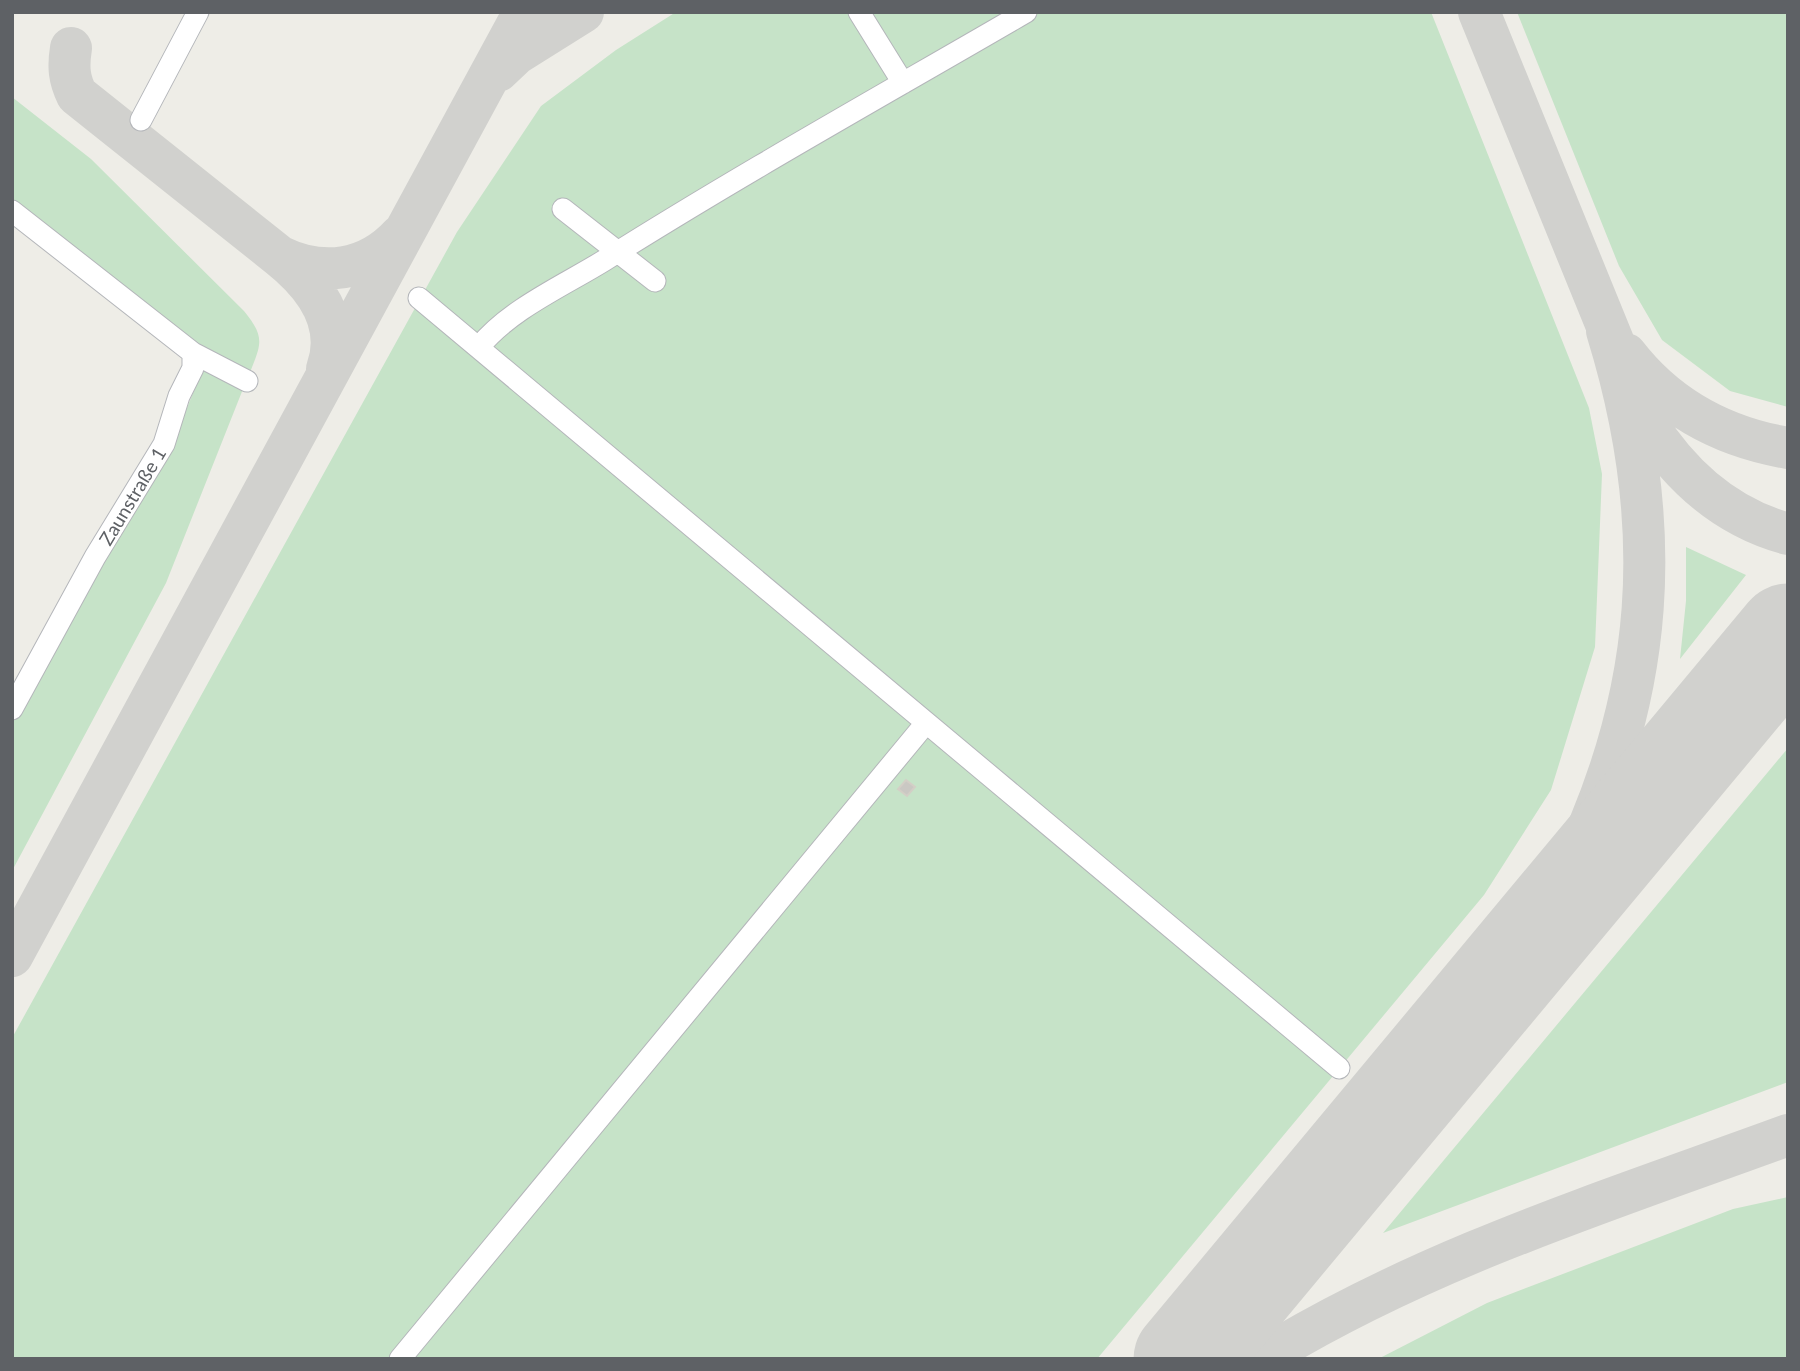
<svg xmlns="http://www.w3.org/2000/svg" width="1800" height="1371" font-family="Lato,sans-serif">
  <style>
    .green { fill: #c6e3c8 }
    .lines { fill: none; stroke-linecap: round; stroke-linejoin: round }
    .taxiway { stroke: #d1d1ce; stroke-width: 42 }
    .runway { stroke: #d1d1ce; stroke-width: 103 }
    .building { fill: #cac8c3; stroke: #d3cfc6; stroke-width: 2 }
    .minor-casing { stroke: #b4b6ba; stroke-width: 23 }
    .minor { stroke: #fff; stroke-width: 21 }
    .labels { text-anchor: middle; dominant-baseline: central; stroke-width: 5; stroke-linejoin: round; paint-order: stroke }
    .street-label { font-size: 19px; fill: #5e6165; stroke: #fff }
  </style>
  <rect width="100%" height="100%" fill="#eeede7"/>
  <path class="green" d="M676 12H1431L1589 408 1602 474 1595 647 1551 790 1484 895 1097 1359H12V1038L457 232 541 106 616 50Z
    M1517 12H1788V407L1730 391 1662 340 1619 266Z
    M12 97 91 159 244 311C266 338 261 344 249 375L187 339 12 202Z
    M203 368 243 389 166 583 12 871V722L119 525 173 443Z
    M1686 547 1746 575 1680 659 1686 601Z
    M1788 748V1082L1383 1233Z
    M1788 1197V1359H1378L1487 1303 1733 1209Z"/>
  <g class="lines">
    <path class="taxiway" d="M1479 12 1646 422C1680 476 1725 517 1788 534
      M71 48C68 67 69 79 77 95L279 256
      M498 71 516 54 583 12
      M1626 354C1667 407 1723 437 1788 448
      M327 369C344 322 313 283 279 256 322 277 367 272 401 235
      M1658 791 1710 733 1788 662
      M12 956 524 12
      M1513 965C1530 936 1550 908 1565 878 1656 696 1667 525 1607 331
      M1261 1359C1425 1258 1608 1201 1788 1135"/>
    <path class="runway" d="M1185 1359 1788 635"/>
  </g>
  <path class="building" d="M906 780 915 787 907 796 898 789Z"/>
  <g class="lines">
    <g class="minor-casing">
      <path id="minor" d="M859 12 903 83
        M141 120 198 12
        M563 209 655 281
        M12 211 193 353V368L179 396 164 444 95 557 12 709
        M419 298 1339 1068
        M479 347C510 309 563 286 605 260 743 173 885 94 1026 12
        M193 353 247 381
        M400 1359 926 723"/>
    </g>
    <use href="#minor" class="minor"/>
  </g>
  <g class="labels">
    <g class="street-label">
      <text transform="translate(132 496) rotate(-59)">Zaunstraße 1</text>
    </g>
  </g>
  <rect width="1800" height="1371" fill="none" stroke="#5e6165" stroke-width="28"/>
</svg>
